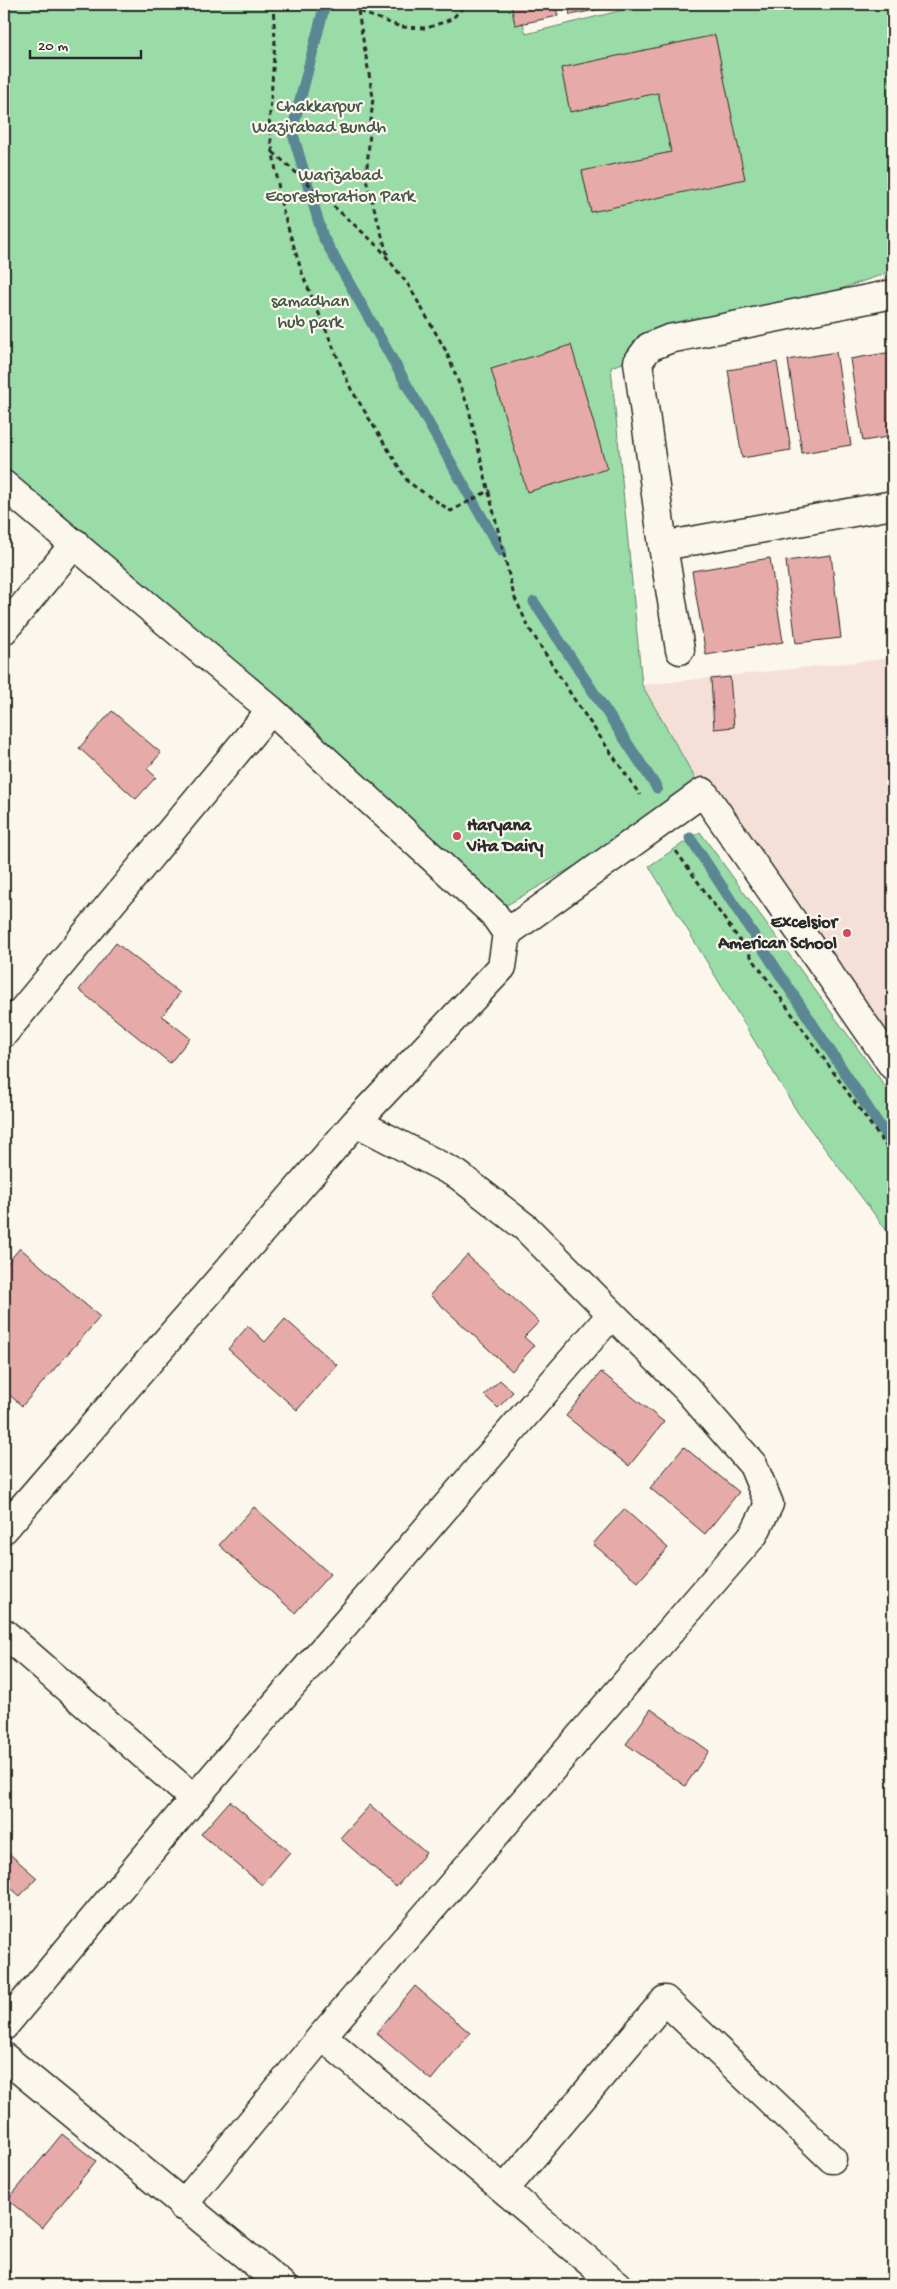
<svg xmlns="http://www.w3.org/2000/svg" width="897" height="2289" font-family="'Gochi Hand',sans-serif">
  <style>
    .built { fill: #f5e0d8 }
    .green { fill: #9adca7; stroke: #628469 }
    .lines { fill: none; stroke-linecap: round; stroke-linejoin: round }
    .stream { stroke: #5a8793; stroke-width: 11 }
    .building { fill: #e6aba8; stroke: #2b2b2b }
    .minor-casing { stroke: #2b2b2b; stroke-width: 31 }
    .path { stroke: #2b2b2b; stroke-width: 3; stroke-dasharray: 5 4; stroke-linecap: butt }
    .minor { stroke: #fbf7ec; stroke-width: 28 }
    .poi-dot { fill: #d1495b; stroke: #fbf7ec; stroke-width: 2 }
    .labels { text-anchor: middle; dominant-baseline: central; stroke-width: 4.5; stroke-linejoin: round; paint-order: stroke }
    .park-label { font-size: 18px; fill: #47574a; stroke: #fbf7ec }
    .poi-label { font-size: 18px; font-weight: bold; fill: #2b2b2b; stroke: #fbf7ec; text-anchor: start }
  </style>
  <rect width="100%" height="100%" fill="#fbf7ec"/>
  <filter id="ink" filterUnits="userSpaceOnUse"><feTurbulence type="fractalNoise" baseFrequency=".02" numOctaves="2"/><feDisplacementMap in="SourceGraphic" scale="10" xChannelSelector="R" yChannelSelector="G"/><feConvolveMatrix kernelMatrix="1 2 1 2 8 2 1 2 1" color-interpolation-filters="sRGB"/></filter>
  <g filter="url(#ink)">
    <path class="built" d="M893 658V1082L703 792 642 685Z"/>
    <path class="green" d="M4 4H518L526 34 647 4H893V271L611 367 642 685 703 792 493 913 4 492Z
      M700 832 893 1097V1239L798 1113 649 866Z"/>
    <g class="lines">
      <path class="stream" d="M325 4 292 131 323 237 501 551
        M534 602 657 788
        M690 838 893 1146"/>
    </g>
    <path class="building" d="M511 4H555L558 16 515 25Z
      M568 4H625L570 15Z
      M715 35 745 179 591 212 582 171 671 152 658 93 570 112 561 68Z
      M571 345 607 469 527 492 491 369Z
      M836 352 851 445 802 453 788 360Z
      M892 352 893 436 863 441 850 359Z
      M777 362 791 450 742 458 728 370Z
      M831 555 841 638 796 643 786 561Z
      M770 558 783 642 706 655 692 571Z
      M730 677 734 727 714 729 711 679Z
      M112 711 161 753 147 769 156 777 136 799 79 748Z
      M116 943 180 993 162 1016 190 1038 170 1063 79 990Z
      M20 1248 100 1317 22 1406 4 1390V1267Z
      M467 1255 539 1322 524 1337 534 1346 512 1371 430 1295Z
      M285 1319 337 1365 297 1410 228 1349 248 1326 265 1342Z
      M601 1372 664 1422 629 1466 566 1416Z
      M500 1380 513 1392 498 1408 484 1395Z
      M684 1447 739 1492 705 1534 650 1488Z
      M254 1507 330 1574 295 1613 219 1545Z
      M624 1509 668 1548 638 1582 593 1544Z
      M651 1709 709 1751 685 1786 626 1744Z
      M230 1801 290 1852 262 1885 201 1834Z
      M370 1805 426 1853 396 1887 340 1838Z
      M4 1849 37 1878 20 1896 4 1882Z
      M415 1986 470 2033 431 2080 376 2033Z
      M62 2134 96 2161 42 2228 8 2200Z"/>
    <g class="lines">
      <g class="minor-casing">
        <path id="minor" d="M4 485 271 710 493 913 507 933 502 967 356 1122 4 1529
          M663 546 893 505
          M4 630 75 543
          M680 650 663 546 638 362 649 347 669 339 893 294
          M507 933 703 792 893 1066
          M4 1033 271 710
          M4 1633 194 1799
          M4 2026 194 1799 611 1315
          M322 2036 617 2285
          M4 2057 282 2285
          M505 2189 665 2000 832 2159
          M182 2206 322 2036 754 1534 769 1504 753 1465 686 1388 526 1228 458 1175 356 1122"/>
      </g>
      <path class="path" d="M273 4 275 40 269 128 282 208 303 276 351 389 408 482 451 511 490 490
        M357 4 358 11 401 27 427 28 452 19 466 4
        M358 11 373 97 366 179 388 257
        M273 152 378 246 409 286 446 351 468 406 514 596 529 628 574 699 640 795
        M676 851 893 1156"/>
      <use href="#minor" class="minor"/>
    </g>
  </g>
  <g class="poi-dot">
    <circle cx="457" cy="836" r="5"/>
    <circle cx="847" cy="933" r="5"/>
  </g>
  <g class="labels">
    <g class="park-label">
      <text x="319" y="107">Chakkarpur<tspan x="319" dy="21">Wazirabad Bundh</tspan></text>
      <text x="340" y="176">Warizabad<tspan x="340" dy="21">Ecorestoration Park</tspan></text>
      <text x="310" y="302">samadhan<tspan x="310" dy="21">hub park</tspan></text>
    </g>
    <g class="poi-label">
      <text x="467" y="826">Haryana<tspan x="467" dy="21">Vita Dairy</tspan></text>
      <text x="837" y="923" text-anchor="end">Excelsior<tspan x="837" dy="21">American School</tspan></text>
    </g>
  </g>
  <rect width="897" height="2289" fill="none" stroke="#fbf7ec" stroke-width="20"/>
  <rect x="10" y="10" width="877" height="2269" fill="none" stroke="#2b2b2b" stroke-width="2" filter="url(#ink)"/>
  <path d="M30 50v8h111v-8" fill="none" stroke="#2b2b2b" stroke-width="2.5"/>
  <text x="38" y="50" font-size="15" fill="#2b2b2b" stroke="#fbf7ec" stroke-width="4" paint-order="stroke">20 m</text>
</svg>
